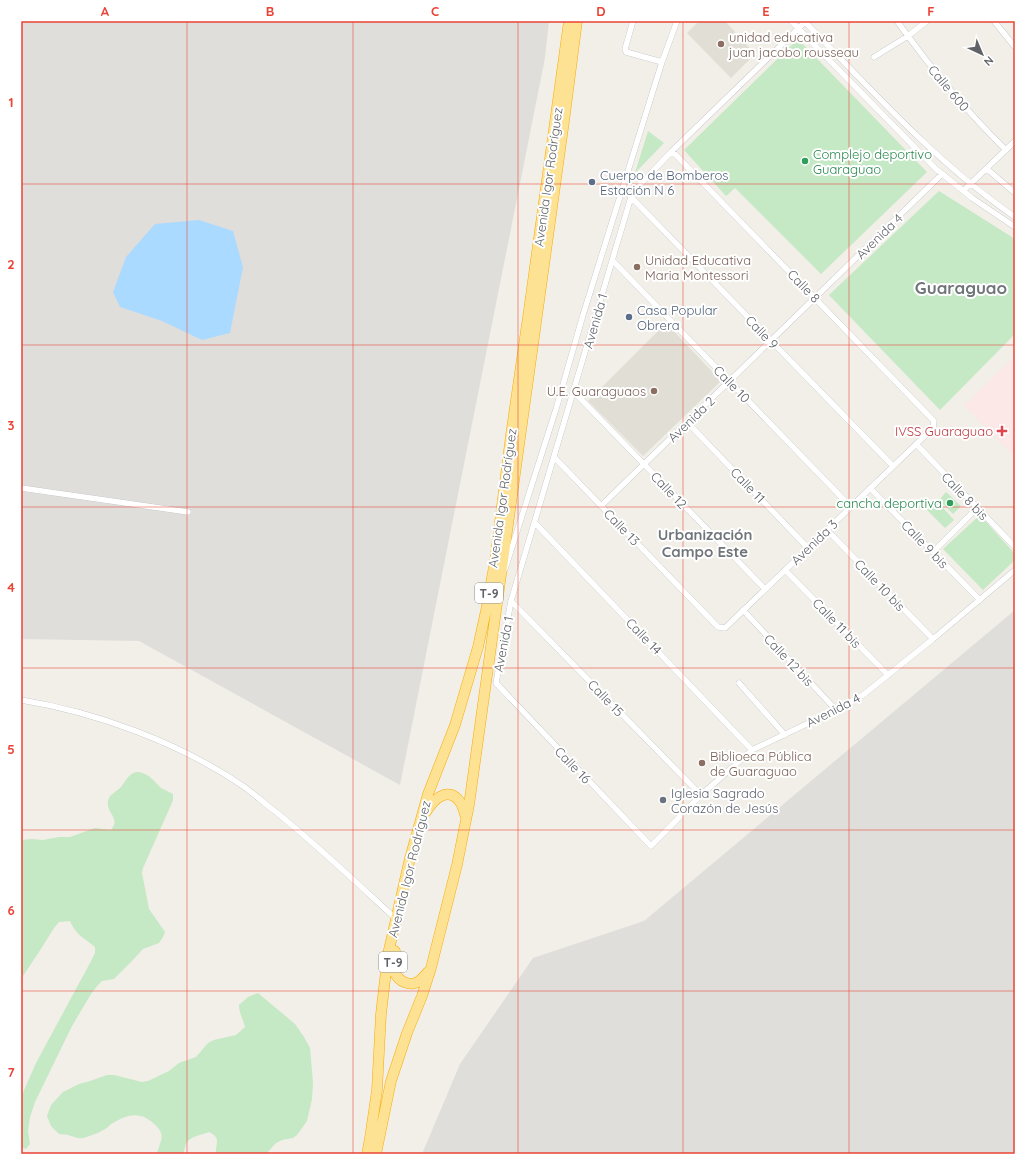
<svg xmlns="http://www.w3.org/2000/svg" width="1036" height="1175" font-family="Quicksand,sans-serif">
  <style>
    .industrial { fill: #e0deda }
    .education { fill: #e1ded6 }
    .medical { fill: #fce8e6 }
    .green { fill: #c5e8c5 }
    .water { fill: #aadaff }
    .lines { fill: none; stroke-linecap: round; stroke-linejoin: round }
    .street-casing { stroke: #b5b8bc; stroke-width: 6 }
    .highway-casing { stroke: #f9ab00; stroke-width: 11 }
    .street { stroke: #fff; stroke-width: 5.5 }
    .highway { stroke: #fde293; stroke-width: 10 }
    .grid { fill: none; stroke: #ea4335; stroke-width: 1; stroke-opacity: 0.55 }
    .education-dot { fill: #8d6e63; stroke: #fff; stroke-width: 1.5 }
    .leisure-dot { fill: #2e9e5b; stroke: #fff; stroke-width: 1.5 }
    .service-dot { fill: #5c6f8a; stroke: #fff; stroke-width: 1.5 }
    .health-dot { fill: #e0444e; stroke: #fff; stroke-width: 1.5 }
    .worship-dot { fill: #6b7280; stroke: #fff; stroke-width: 1.5 }
    .labels { text-anchor: middle; dominant-baseline: central; stroke-width: 4; stroke-linejoin: round; paint-order: stroke }
    .shield { fill: #fff; stroke: #8f9295; stroke-width: 1 }
    .shield-label { font-size: 12px; font-weight: bold; fill: #5f6368 }
    .education-label { font-size: 13px; fill: #785e54; stroke: #fff; text-anchor: start }
    .street-label { font-size: 13px; fill: #5f6368; stroke: #fff }
    .leisure-label { font-size: 13px; fill: #27864d; stroke: #fff; text-anchor: start }
    .service-label { font-size: 13px; fill: #4e5e75; stroke: #fff; text-anchor: start }
    .health-label { font-size: 13px; fill: #be3a42; stroke: #fff; text-anchor: end }
    .worship-label { font-size: 13px; fill: #5b616d; stroke: #fff; text-anchor: start }
    .quarter-label { font-size: 15px; font-weight: bold; fill: #70757a; stroke: #fff }
    .district-label { font-size: 17px; font-weight: bold; fill: #70757a; stroke: #fff }
    .neatline { fill: none; stroke: #ea4335; stroke-width: 1.5 }
    .grid-label { font-size: 13px; text-anchor: middle; font-weight: bold; fill: #ea4335 }
  </style>
  <rect width="100%" height="100%" fill="#f1efe8"/>
  <path class="industrial" d="M21 21H549L545 58 400 785 139 641 21 639Z
    M1015 610V1154H422L460 1064 533 958 644 921Z"/>
  <path class="education" d="M699 21H725L755 54 731 78 687 33Z
    M666 323 721 381 643 456 588 401Z"/>
  <path class="medical" d="M1015 356V457L964 405Z"/>
  <path class="green" d="M798 39 927 172 821 274 735 188 726 196 684 150Z
    M648 131 664 143 635 173Z
    M939 191 1015 239V334L940 410 829 295Z
    M946 492 961 506 953 514 939 500Z
    M936 500 954 520 945 528 926 509Z
    M980 515 1015 554V560L983 590 943 549Z
    M136 772C148 772 153 780 161 788 165 790 169 792 173 794V800L171 805 143 868 142 873 149 909 165 932 163 937 159 943 143 949 131 962 114 979 102 981 98 985 91 994 72 1026 35 1102 30 1117 28 1131 30 1144 26 1149 21 1147V1097L36 1063 90 963 95 953V947C84 938 76 935 70 921L59 922 54 928 39 952 21 979V840L32 839 43 840 59 837H70L95 828 111 830C122 817 103 812 109 798 112 793 117 791 121 787 127 780 126 776 136 772Z
    M258 993 295 1024 304 1037 310 1048 313 1083 312 1099 307 1121 297 1135 293 1138 282 1140 276 1143 266 1154H216C215 1144 222 1138 209 1132 202 1135 189 1136 186 1144 185 1147 184 1151 183 1154H157C161 1138 167 1135 152 1122 139 1111 126 1115 113 1123 109 1125 107 1129 103 1130 97 1134 89 1136 83 1138 78 1139 76 1137 71 1136 68 1134 63 1135 59 1134L51 1126 47 1116 51 1105 63 1092 79 1084 90 1081 107 1075H114L142 1082 148 1081 169 1071 179 1063 196 1057 208 1043 214 1040 236 1035 245 1027C243 1019 239 1013 239 1005L248 997Z"/>
  <path class="water" d="M199 220 233 231 243 267 230 333 202 340 162 321 120 307 113 292 126 257 155 224Z"/>
  <g class="lines">
    <g class="street-casing">
      <path id="street" d="M633 21 625 49 626 52 662 62
        M791 21 936 169 972 198 1015 227
        M804 21C871 89 935 162 1015 217
        M897 21C930 67 965 110 1006 150
        M994 21 1015 47
        M805 22 672 151 635 190 631 197 511 601 496 683 651 846 701 795 752 750 836 710 863 695 933 639 1015 570
        M874 57 908 36 927 21
        M987 169 1015 193
        M963 191 1015 141
        M631 197 893 466
        M613 261 851 507
        M574 392 765 589
        M687 422 808 548
        M916 444 1015 547
        M554 457 718 627 725 628 933 428 934 421 672 151
        M21 488 188 512
        M870 488 980 600
        M601 506 942 174
        M535 523 752 750
        M827 530 933 639
        M933 552 977 508
        M505 569 556 409 583 315 662 62 677 21
        M785 570 888 675
        M511 601 701 795
        M743 610 836 710
        M739 683 785 735
        M21 700C96 712 180 743 243 786 254 794 265 804 276 812 318 846 357 883 396 919"/>
    </g>
    <g class="highway-casing">
      <path id="highway" d="M426 812C433 800 448 785 460 802 463 806 464 812 466 817
        M395 951C394 958 392 966 395 973 399 982 411 987 419 981 422 979 425 975 428 972
        M367 1154 370 1138 377 1090 381 1014 388 954 410 858 428 794 455 725 478 647 487 606 495 561 511 435 529 310 569 21
        M376 1154 391 1081 407 1033 422 996 431 968 457 865 469 805 565 114 577 21"/>
    </g>
    <use href="#street" class="street"/>
    <use href="#highway" class="highway"/>
  </g>
  <path class="grid" d="M187 21V1154M353 21V1154M518 21V1154M683 21V1154M849 21V1154M21 184H1015M21 345H1015M21 507H1015M21 668H1015M21 830H1015M21 991H1015"/>
  <g class="education-dot">
    <circle cx="721" cy="44" r="4"/>
    <circle cx="637" cy="267" r="4"/>
    <circle cx="654" cy="391" r="4"/>
    <circle cx="702" cy="763" r="4"/>
  </g>
  <g class="leisure-dot">
    <circle cx="805" cy="161" r="4"/>
    <circle cx="950" cy="503" r="4"/>
  </g>
  <g class="service-dot">
    <circle cx="592" cy="182" r="4"/>
    <circle cx="629" cy="317" r="4"/>
  </g>
  <path class="health-dot" d="M1000 425h4v4h4v4h-4v4h-4v-4h-4v-4h4z"/>
  <circle class="worship-dot" cx="663" cy="800" r="4"/>
  <g class="labels">
    <g class="shield">
      <rect x="475" y="583" width="28" height="20" rx="3"/>
      <rect x="379" y="952" width="28" height="20" rx="3"/>
    </g>
    <g class="shield-label">
      <text x="489" y="593">T-9</text>
      <text x="393" y="962">T-9</text>
    </g>
    <g class="education-label">
      <text x="729" y="37">unidad educativa<tspan x="729" dy="15">juan jacobo rousseau</tspan></text>
      <text x="645" y="260">Unidad Educativa<tspan x="645" dy="15">Maria Montessori</tspan></text>
      <text x="646" y="391" text-anchor="end">U.E. Guaraguaos</text>
      <text x="710" y="756">Biblioeca Pública<tspan x="710" dy="15">de Guaraguao</tspan></text>
    </g>
    <g class="street-label">
      <text transform="translate(949 88) rotate(50)">Calle 600</text>
      <text transform="translate(548 177) rotate(-82)">Avenida Igor Rodríguez</text>
      <text transform="translate(879 236) rotate(-44)">Avenida 4</text>
      <text transform="translate(804 286) rotate(46)">Calle 8</text>
      <text transform="translate(595 321) rotate(-74)">Avenida 1</text>
      <text transform="translate(762 332) rotate(46)">Calle 9</text>
      <text transform="translate(732 384) rotate(46)">Calle 10</text>
      <text transform="translate(691 419) rotate(-44)">Avenida 2</text>
      <text transform="translate(748 485) rotate(46)">Calle 11</text>
      <text transform="translate(669 490) rotate(46)">Calle 12</text>
      <text transform="translate(965 496) rotate(46)">Calle 8 bis</text>
      <text transform="translate(502 498) rotate(-82)">Avenida Igor Rodríguez</text>
      <text transform="translate(622 527) rotate(46)">Calle 13</text>
      <text transform="translate(814 542) rotate(-44)">Avenida 3</text>
      <text transform="translate(925 544) rotate(46)">Calle 9 bis</text>
      <text transform="translate(880 585) rotate(46)">Calle 10 bis</text>
      <text transform="translate(837 623) rotate(46)">Calle 11 bis</text>
      <text transform="translate(644 636) rotate(46)">Calle 14</text>
      <text transform="translate(503 644) rotate(-79)">Avenida 1</text>
      <text transform="translate(789 660) rotate(47)">Calle 12 bis</text>
      <text transform="translate(606 698) rotate(46)">Calle 15</text>
      <text transform="translate(833 710) rotate(-27)">Avenida 4</text>
      <text transform="translate(573 765) rotate(46)">Calle 16</text>
      <text transform="translate(409 869) rotate(-76)">Avenida Igor Rodríguez</text>
    </g>
    <g class="leisure-label">
      <text x="813" y="154">Complejo deportivo<tspan x="813" dy="15">Guaraguao</tspan></text>
      <text x="942" y="503" text-anchor="end">cancha deportiva</text>
    </g>
    <g class="service-label">
      <text x="600" y="175">Cuerpo de Bomberos<tspan x="600" dy="15">Estación N 6</tspan></text>
      <text x="637" y="310">Casa Popular<tspan x="637" dy="15">Obrera</tspan></text>
    </g>
    <g class="health-label">
      <text x="993" y="431">IVSS Guaraguao</text>
    </g>
    <g class="worship-label">
      <text x="671" y="793">Iglesia Sagrado<tspan x="671" dy="15">Corazón de Jesús</tspan></text>
    </g>
    <g class="quarter-label">
      <text x="705" y="534">Urbanización<tspan x="705" dy="17">Campo Este</tspan></text>
    </g>
    <g class="district-label">
      <text x="961" y="287">Guaraguao</text>
    </g>
  </g>
  <rect width="1036" height="1175" fill="none" stroke="#ffffff" stroke-width="44"/>
  <g transform="translate(982 54) rotate(136)" stroke="#ffffff" stroke-width="3" paint-order="stroke">
  <path d="M0-3L7 15L0 10L-7 15Z" fill="#5f6368"/>
  <text y="-6" font-size="11" font-weight="bold" text-anchor="middle" fill="#5f6368">N</text>
  </g>
  <rect x="22" y="22" width="992" height="1131" class="neatline"/>
  <g class="grid-label">
    <text x="105" y="16">A</text>
    <text x="270" y="16">B</text>
    <text x="435" y="16">C</text>
    <text x="601" y="16">D</text>
    <text x="766" y="16">E</text>
    <text x="931" y="16">F</text>
    <text x="11" y="107">1</text>
    <text x="11" y="269">2</text>
    <text x="11" y="430">3</text>
    <text x="11" y="592">4</text>
    <text x="11" y="754">5</text>
    <text x="11" y="915">6</text>
    <text x="11" y="1077">7</text>
  </g>
</svg>
